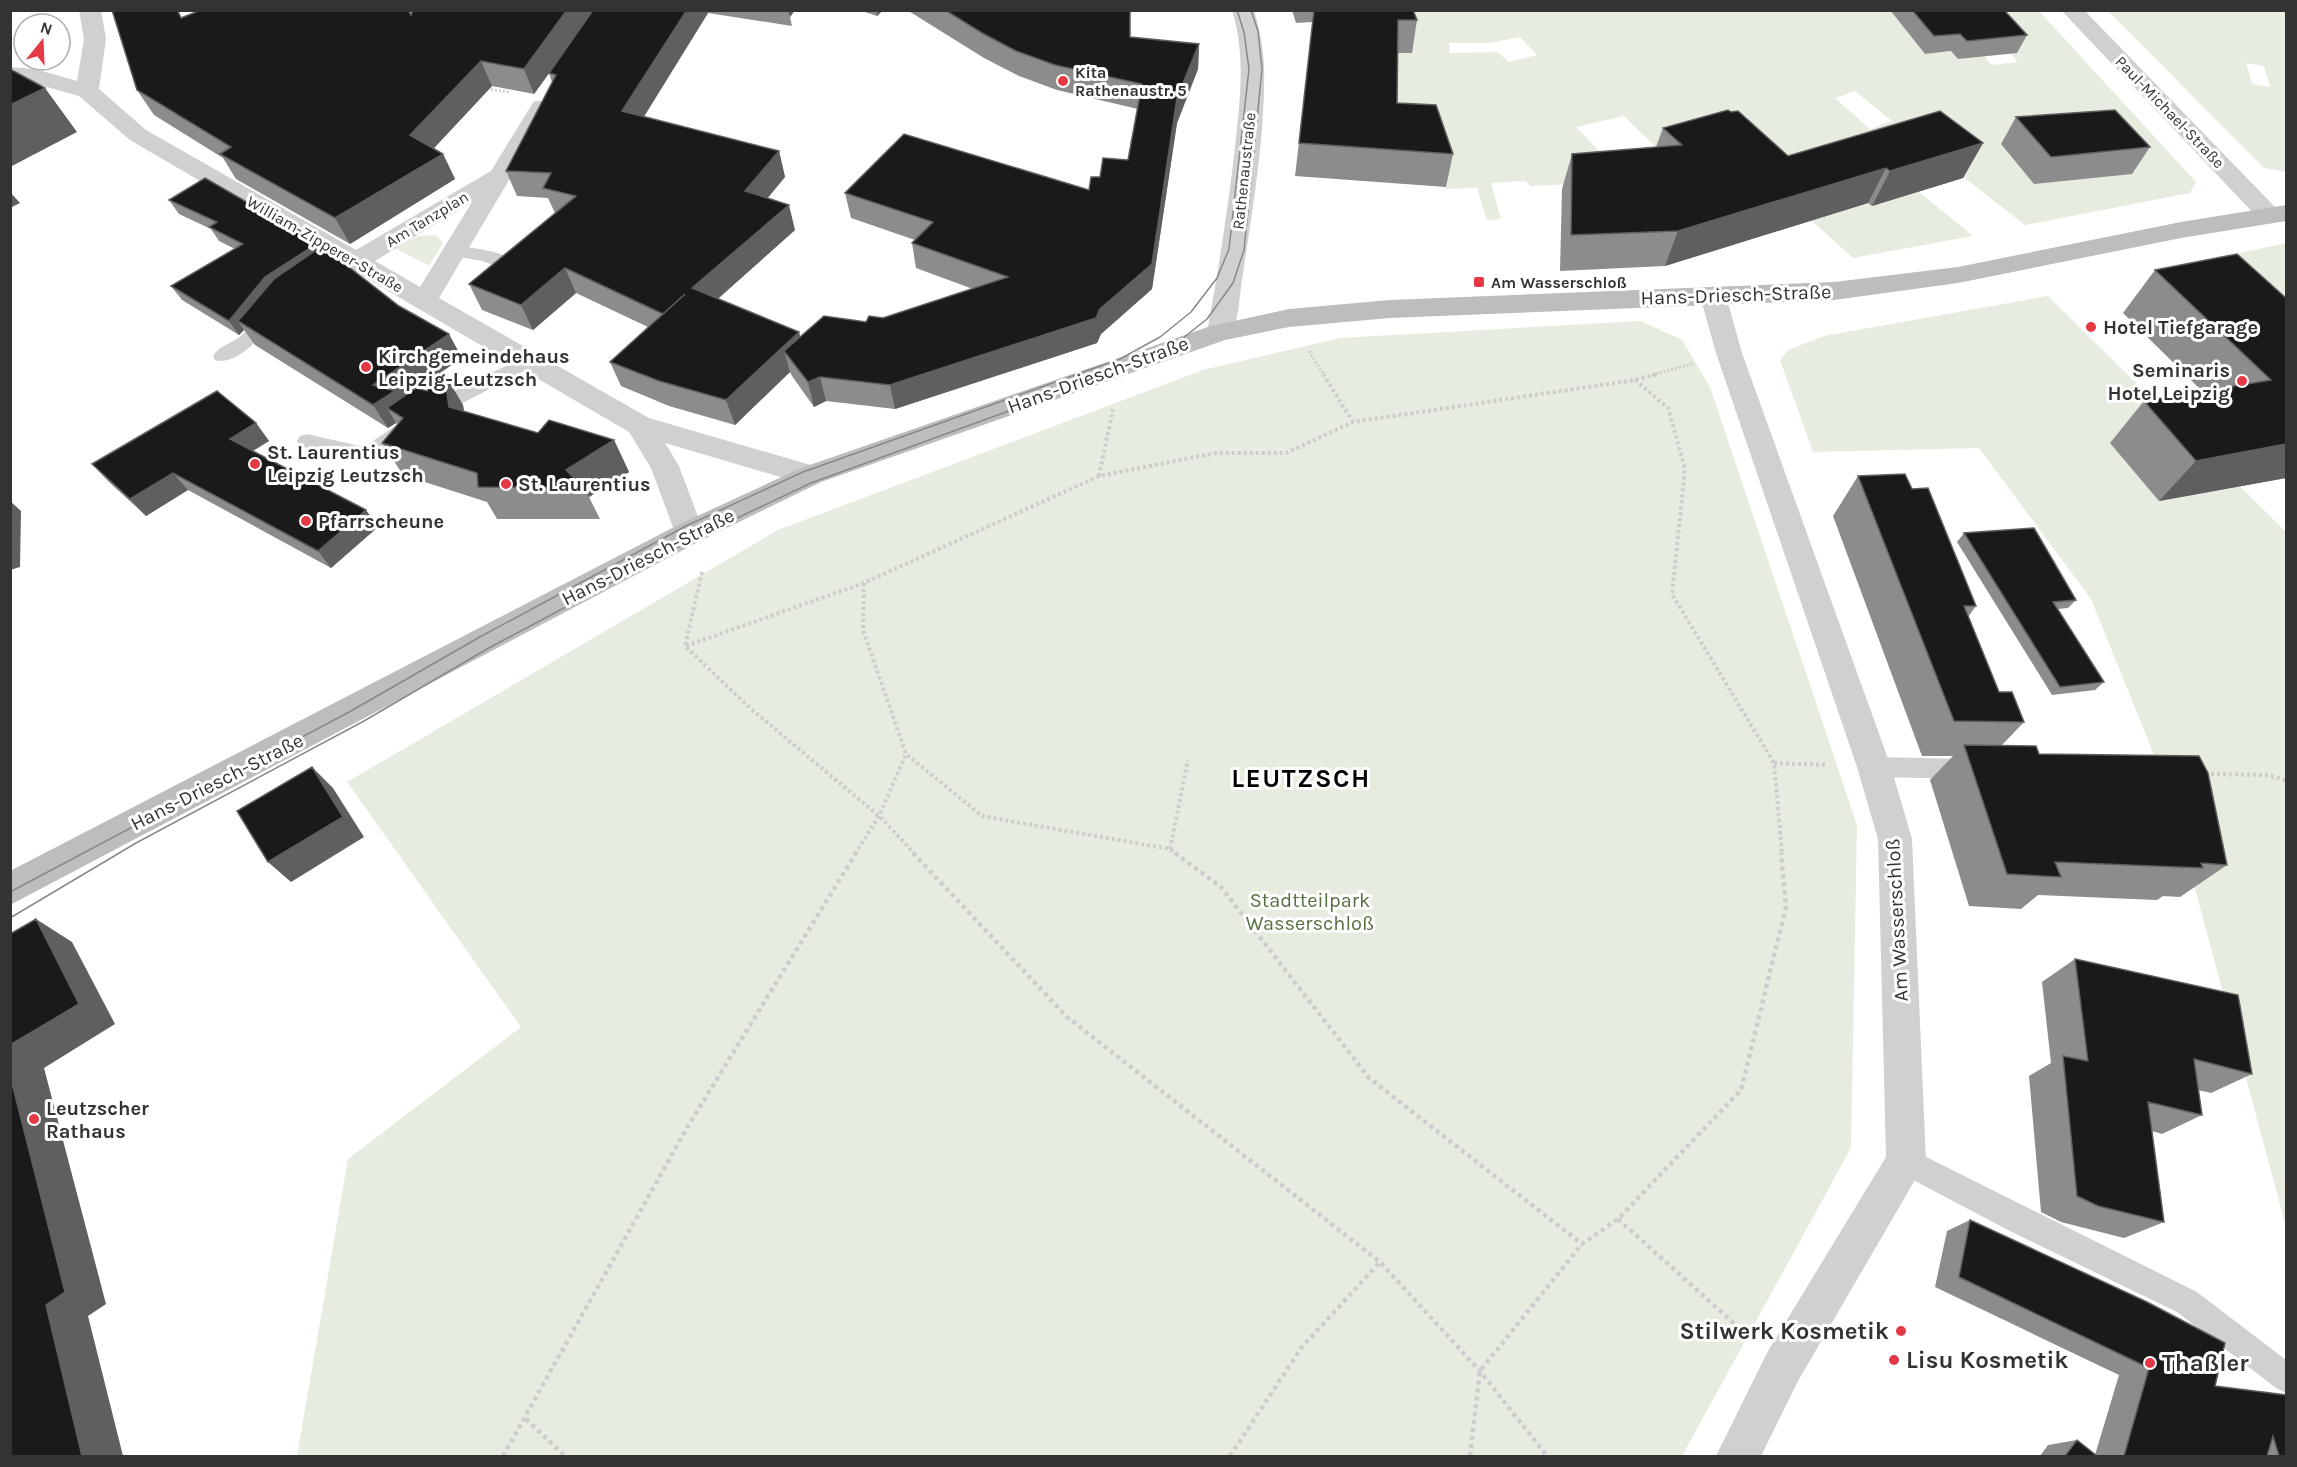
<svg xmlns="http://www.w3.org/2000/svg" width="2297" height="1467" font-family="Karla,sans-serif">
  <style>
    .green { fill: #e6ecdf; fill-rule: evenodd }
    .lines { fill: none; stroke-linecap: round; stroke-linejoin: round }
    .path-far2 { stroke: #cdcdcd; stroke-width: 3; stroke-dasharray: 2 2; stroke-linecap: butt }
    .path-far1 { stroke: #cdcdcd; stroke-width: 4; stroke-dasharray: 3 3; stroke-linecap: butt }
    .path { stroke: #cdcdcd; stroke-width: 4.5; stroke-dasharray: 4 4; stroke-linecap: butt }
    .lane { fill: #d0d0d0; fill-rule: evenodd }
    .street { fill: #d0d0d0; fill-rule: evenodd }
    .secondary { fill: #bdbdbd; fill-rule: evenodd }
    .tram { stroke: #888; stroke-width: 1.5 }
    .wall { fill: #8c8c8c }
    .shaded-wall { fill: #5f5f5f }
    .building { fill: #1a1a1a; stroke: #5f5f5f; stroke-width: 1.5 }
    .poi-dot { fill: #e63946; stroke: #fff; stroke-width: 2 }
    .labels { text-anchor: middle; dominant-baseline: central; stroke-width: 6; stroke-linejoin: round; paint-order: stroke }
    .far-poi-label { font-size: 16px; font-weight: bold; fill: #333; stroke: #fff; text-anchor: start }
    .far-street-label { font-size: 16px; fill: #333; stroke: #fff }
    .street-label { font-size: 20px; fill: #333; stroke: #fff }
    .poi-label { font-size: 20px; font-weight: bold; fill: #333; stroke: #fff; text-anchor: start }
    .park-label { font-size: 20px; fill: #56703f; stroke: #fff }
    .near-poi-label { font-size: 24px; font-weight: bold; fill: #333; stroke: #fff; text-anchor: start }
    .district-label { font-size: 26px; font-weight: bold; letter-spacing: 1.5px; fill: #000; stroke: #fff }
  </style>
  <rect width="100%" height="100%" fill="#fff"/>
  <path class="green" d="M1392 10 2039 11 2196 182 2190 193 2025 225 1899 127 1872 206 1919 192 1973 236 1853 258 1722 140 1664 155 1624 116 1576 127 1628 181 1530 186 1526 181 1491 183 1501 219 1487 220 1477 188 1446 189 1423 112 1391 110ZM1906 30 2014 53 2011 54 2018 62 1991 65 1984 56 1958 59 1951 51 1925 54ZM1520 37 1537 55 1509 62 1497 52 1450 53 1449 43H1489ZM1855 91 1892 121 1870 129 1835 98Z
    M2108 11H2286V172L2264 168ZM2246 63 2264 66 2270 87 2252 84Z
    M436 235 443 243 429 266 395 248 419 236Z
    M2286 243V301L2236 254Z
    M2048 296 2286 532V1227L2169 792 2091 599 1979 448 1813 452 1780 360 1788 350 1824 336Z
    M1641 321 1682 340 1710 387 1857 825 1851 1148 1682 1456H297L348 1159 521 1027 347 782 778 530 1203 370 1340 338Z"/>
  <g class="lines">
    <path class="path-far2" d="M487 89 509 92
      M1309 351 1324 375
      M1652 375 1692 364"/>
    <path class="path-far1" d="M1323 374 1353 422
      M1635 380 1668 408 1685 469 1672 594 1774 763 1782 854
      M1099 476 1113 409
      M702 572 685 646 750 708 879 816 915 854
      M864 583 863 630 906 754 982 816 1170 849 1177 854
      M686 646 864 583 1099 476 1216 453H1286L1353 422 1635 380 1658 374
      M1774 763 1827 765
      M2205 774 2266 775 2286 780
      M1170 849 1188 760
      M855 854 879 816 906 754"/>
    <path class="path" d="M913 853 1067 1017 1380 1262 1480 1371 1547 1456
      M1175 853 1221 887 1369 1078 1582 1244 1618 1219 1741 1090 1786 907 1781 853
      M1618 1219 1747 1335
      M526 1419 565 1456
      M503 1456 688 1126 856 853
      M1230 1456 1302 1347 1380 1262
      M1470 1456 1480 1371 1582 1244"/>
    <path class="lane" d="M454 245C470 248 508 251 517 264L508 270 482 261 448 255 445 251Z
      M269 308 278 314C267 331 238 367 215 360L213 356C219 346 232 343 241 336 251 327 256 312 269 308Z
      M529 355 536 357 538 361 536 365 445 412 374 460 367 462 307 448 300 446 297 441 300 436 307 434 364 447 431 402Z
      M1874 757 1971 759 1979 762 1982 769 1979 776 1971 779 1874 777 1866 774 1863 767 1866 760Z
      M1906 1147 2197 1292 2286 1360V1393L2276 1388 2177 1312 2010 1231 1896 1171 1892 1161 1896 1151Z"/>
    <path class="street" d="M79 10H101L106 39 99 89 146 130 356 250 491 171 534 101H550L553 106 439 298 649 418 821 468 825 475 821 482 811 486 665 443 679 466 704 533 700 541 689 544 678 541 651 468 629 432 130 140 79 96 33 83 10 81V67L35 69 77 81 84 39ZM472 202 420 287 375 261Z
      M1232 10H1254C1259 28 1263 46 1264 65 1266 133 1252 212 1242 280 1239 298 1239 323 1229 338L1220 341 1211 338 1207 332C1218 273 1227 215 1234 156 1239 106 1247 59 1232 10Z
      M2061 10H2084L2277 209 2280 214 2277 219 2268 222 2259 219Z
      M1713 287 1722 290 1726 296 1742 353 1891 767 1912 839 1926 1161 1798 1381 1761 1456H1716L1768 1351 1886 1157 1878 839 1857 767 1716 353 1700 296 1704 290Z"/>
    <path class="secondary" d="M2286 205V221L2181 238 1958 283 1834 300 1390 318 1289 327 1225 340 821 482 700 541 10 905V871L678 525 801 468 1211 326 1289 309 1390 300 1834 282 1958 267 2181 222Z"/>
    <path class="tram" d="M10 892 351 711 478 638 686 526 803 472 1120 359 1160 337 1191 312 1217 278 1229 249 1249 69 1244 32 1237 10
      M10 918 136 843 364 721 487 649 691 540 811 483 1127 368 1173 346 1207 319 1233 283 1244 250 1262 69 1258 31 1251 10"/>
  </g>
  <path class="wall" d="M112 10H178L182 18 411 15 413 10H795L790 17 792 26 708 13 644 117 779 151 785 177 767 198 795 230 717 299 800 337 883 318 973 289 916 268 912 243 915 240 851 218 845 193 1089 190 1100 177 1128 160 1138 109 1057 90 1019 76 984 58 907 10H1130V37L1199 44 1198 69 1177 123 1152 289 1101 334 1097 343 895 409 826 401 814 407 792 376 790 372 735 425 669 406 621 386 610 362 648 327 576 293 533 330 482 310 469 284 555 213 548 198 517 196 506 171 552 82 549 73 534 94 492 86 434 148 443 154 455 179 350 244 236 179 223 158 154 115 137 90Z
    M859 10H883L877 16Z
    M1292 10H1413L1417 20 1412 53H1397V103L1453 154 1446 187 1295 176 1313 22 1296 23Z
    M1890 10H2004L2027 35 2017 53 1958 59 1951 51 1925 54Z
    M2016 117 2150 147 2132 174 2034 184 2001 144Z
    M1663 128 1788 156 1983 143 1963 178 1872 206 1868 203 1665 266 1560 271 1562 189 1572 154 1656 147Z
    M169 200 318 243 320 247 462 358 417 388 427 391 444 373 463 405 464 411 538 433 614 440 629 472 589 497 600 519H497L487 502 403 475 382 443 398 425 396 423 388 428 255 345 244 330 239 335 182 300 171 286 235 249 219 241 211 229 179 214Z
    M2155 270 2286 298V478L2159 501 2110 443 2144 401 2203 392 2123 313Z
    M256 423 269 441 253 451 378 527 331 568 188 490 146 516 108 481 92 464Z
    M1858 476 1976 606 1968 617 1999 692 2024 722 2001 746 2039 754 2227 865 2180 897 2163 896 2157 900 2038 895 2021 909 1969 906 1930 780 1953 756H1922L1833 516Z
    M1964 533 2076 600 2068 608 2058 609 2104 682 2095 690 2052 695 1957 542Z
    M2075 959 2252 1074 2211 1093 2198 1090 2202 1115 2162 1134 2152 1131 2164 1222 2124 1238 2061 1222 2041 1212 2029 1076 2051 1063 2042 982Z
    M1970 1220 2215 1386 2286 1395V1456H2040L2048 1445 2077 1440 2095 1455 2119 1375 1935 1287 1947 1231Z"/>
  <path class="shaded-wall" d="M567 10H595L534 94 524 69Z
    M687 10H707L708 13 631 137 622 111Z
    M788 10H795L790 17Z
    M877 10H883L877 16Z
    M1199 44 1198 69 1177 123 1152 289 1101 334 1097 343 895 409 890 385 1100 309 1177 98Z
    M481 61 492 86 422 161 410 135Z
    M45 88 77 132 10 167V105Z
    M1983 143 1963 178 1872 206 1890 171Z
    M779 151 785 177 752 217 745 191Z
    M443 154 455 179 350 244 335 218Z
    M1886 168 1868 203 1665 266 1678 231Z
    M10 192 20 203 10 208Z
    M789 205 795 230 701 314 692 288Z
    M318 243 327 258 238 321 244 330 239 335 229 321 265 277Z
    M565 268 576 293 533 330 521 305Z
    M799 332 806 357 784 351 790 372 735 425 726 400Z
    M449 334 462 358 400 400 387 408 396 423 388 428 373 405V385Z
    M444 373 463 405 468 440 449 407Z
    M820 377 826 401 814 407 808 382Z
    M256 423 269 441 244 456 230 439Z
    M614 440 629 472 589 497 584 488 566 470Z
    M2286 444V478L2159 501 2196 461Z
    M173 473 188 490 146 516 130 499Z
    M10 501 21 511 20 567 10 570Z
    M366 510 378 527 331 568 318 551Z
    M312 767 333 788 364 837 291 882 268 862Z
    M36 919 72 942 115 1024 44 1068 106 1304 88 1316 123 1456H82L46 1305 10 1075V1045Z"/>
  <path class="building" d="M112 10H177L181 18 201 10H408L411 15 413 10H567L524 69 481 61 410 135 443 154 335 218 220 154 231 147 137 90Z
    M593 10H687L622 111 779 151 745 191 789 205 692 288 799 332 726 400 659 381 610 362 685 294 663 314 565 268 521 305 469 284 576 196 543 188 551 173 506 171 556 75 549 73Z
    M945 10H1130V37L1199 44 1177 98 1152 264 1100 309 1096 318 890 385 820 377 808 382 784 351 824 316 866 322 869 316 883 318 1008 277 912 243 933 222 845 193 904 134 1089 190 1091 177H1100L1103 158 1128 160 1142 84 1055 65 1016 51 982 33Z
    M1314 10H1413L1417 20H1398L1397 103 1436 105 1453 154 1299 143Z
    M1912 10H2004L2027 35 1967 41 1960 34 1934 36Z
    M10 69 45 88 10 105Z
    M1728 110 1731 112 1738 111 1788 156 1940 111 1983 143 1890 171 1886 168 1678 231 1571 235 1572 154 1682 145 1663 128Z
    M2115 110 2150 147 2051 157 2016 117Z
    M205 178 318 243 265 277 229 321 171 286 243 244 209 227 217 222 169 200Z
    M322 246 399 306 449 334 373 385 395 391 373 405 238 321 274 279Z
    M2237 254 2286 298V444L2196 461 2144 401 2271 380 2155 270Z
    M444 373 449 407 538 433 549 420 614 440 566 470 584 488 478 487 477 473 382 443 403 418 387 408 416 388 427 391Z
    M217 391 256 423 230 439 366 510 318 551 173 473 130 499 92 464Z
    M1905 474 1912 489 1928 488 1976 606H1964L1999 692H2012L2024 722 1954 721 1858 476Z
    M2034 528 2076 600 2053 602 2104 682 2060 687 1964 533Z
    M1964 745 2036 746 2039 754 2199 756 2208 773 2227 865 2201 863 2203 868 2055 862 2061 877 2007 874Z
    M312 767 343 817 268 862 237 811Z
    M36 919 79 1004 10 1045V934Z
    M2075 959 2238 995 2252 1074 2194 1059 2202 1115 2148 1102 2164 1222 2098 1206 2077 1196 2063 1056 2088 1061Z
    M10 1075 65 1292 46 1305 82 1456H10Z
    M1970 1220 2147 1302 2225 1343 2215 1386 2286 1395V1456H2279L2273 1436 2267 1456H2124L2149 1368 1959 1277Z
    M2077 1440 2097 1456H2065Z"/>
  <g class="poi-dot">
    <circle cx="1063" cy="81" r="6"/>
    <rect x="1473" y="276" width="12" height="12" rx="3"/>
    <circle cx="2091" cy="327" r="6"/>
    <circle cx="366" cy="367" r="6"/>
    <circle cx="2242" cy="381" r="6"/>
    <circle cx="255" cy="464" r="6"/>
    <circle cx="506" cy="484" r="6"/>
    <circle cx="306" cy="521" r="6"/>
    <circle cx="34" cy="1119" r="6"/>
    <circle cx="1901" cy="1331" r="6"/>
    <circle cx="1894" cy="1360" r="6"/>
    <circle cx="2150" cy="1363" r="6"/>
  </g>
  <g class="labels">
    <g class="far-poi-label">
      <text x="1075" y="72">Kita<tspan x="1075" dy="18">Rathenaustr. 5</tspan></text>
      <text x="1491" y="282">Am Wasserschloß</text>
    </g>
    <g class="far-street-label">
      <text transform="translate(2170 112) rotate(46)">Paul-Michael-Straße</text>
      <text transform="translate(1244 171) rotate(-84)">Rathenaustraße</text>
      <text transform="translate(427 219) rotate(-31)">Am Tanzplan</text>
      <text transform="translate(325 244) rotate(30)">William-Zipperer-Straße</text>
    </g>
    <g class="street-label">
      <text transform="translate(1736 295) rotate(-2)">Hans-Driesch-Straße</text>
      <text transform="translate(1098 375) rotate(-20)">Hans-Driesch-Straße</text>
      <text transform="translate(648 557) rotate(-27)">Hans-Driesch-Straße</text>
      <text transform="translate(217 782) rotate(-27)">Hans-Driesch-Straße</text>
      <text transform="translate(1897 920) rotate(-93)">Am Wasserschloß</text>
    </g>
    <g class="poi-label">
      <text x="2103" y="327">Hotel Tiefgarage</text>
      <text x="378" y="356">Kirchgemeindehaus<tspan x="378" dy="23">Leipzig-Leutzsch</tspan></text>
      <text x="2230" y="370" text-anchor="end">Seminaris<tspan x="2230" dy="23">Hotel Leipzig</tspan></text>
      <text x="267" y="452">St. Laurentius<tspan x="267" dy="23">Leipzig Leutzsch</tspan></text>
      <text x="518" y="484">St. Laurentius</text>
      <text x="318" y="521">Pfarrscheune</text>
      <text x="46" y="1108">Leutzscher<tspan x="46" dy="23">Rathaus</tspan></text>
    </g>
    <g class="park-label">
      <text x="1310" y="900">Stadtteilpark<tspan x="1310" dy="23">Wasserschloß</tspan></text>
    </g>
    <g class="near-poi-label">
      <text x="1889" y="1331" text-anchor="end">Stilwerk Kosmetik</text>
      <text x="1906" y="1360">Lisu Kosmetik</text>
      <text x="2162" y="1363">Thaßler</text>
    </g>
    <g class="district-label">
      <text x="1301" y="778">LEUTZSCH</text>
    </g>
  </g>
  <rect width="2297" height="1467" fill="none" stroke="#333333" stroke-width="24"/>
  <g transform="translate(42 42) rotate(18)"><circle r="28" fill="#ffffff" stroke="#adadad" stroke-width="1.5"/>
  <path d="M0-4.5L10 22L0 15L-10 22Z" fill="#e63946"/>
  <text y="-9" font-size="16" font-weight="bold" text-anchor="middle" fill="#333333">N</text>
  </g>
</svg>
